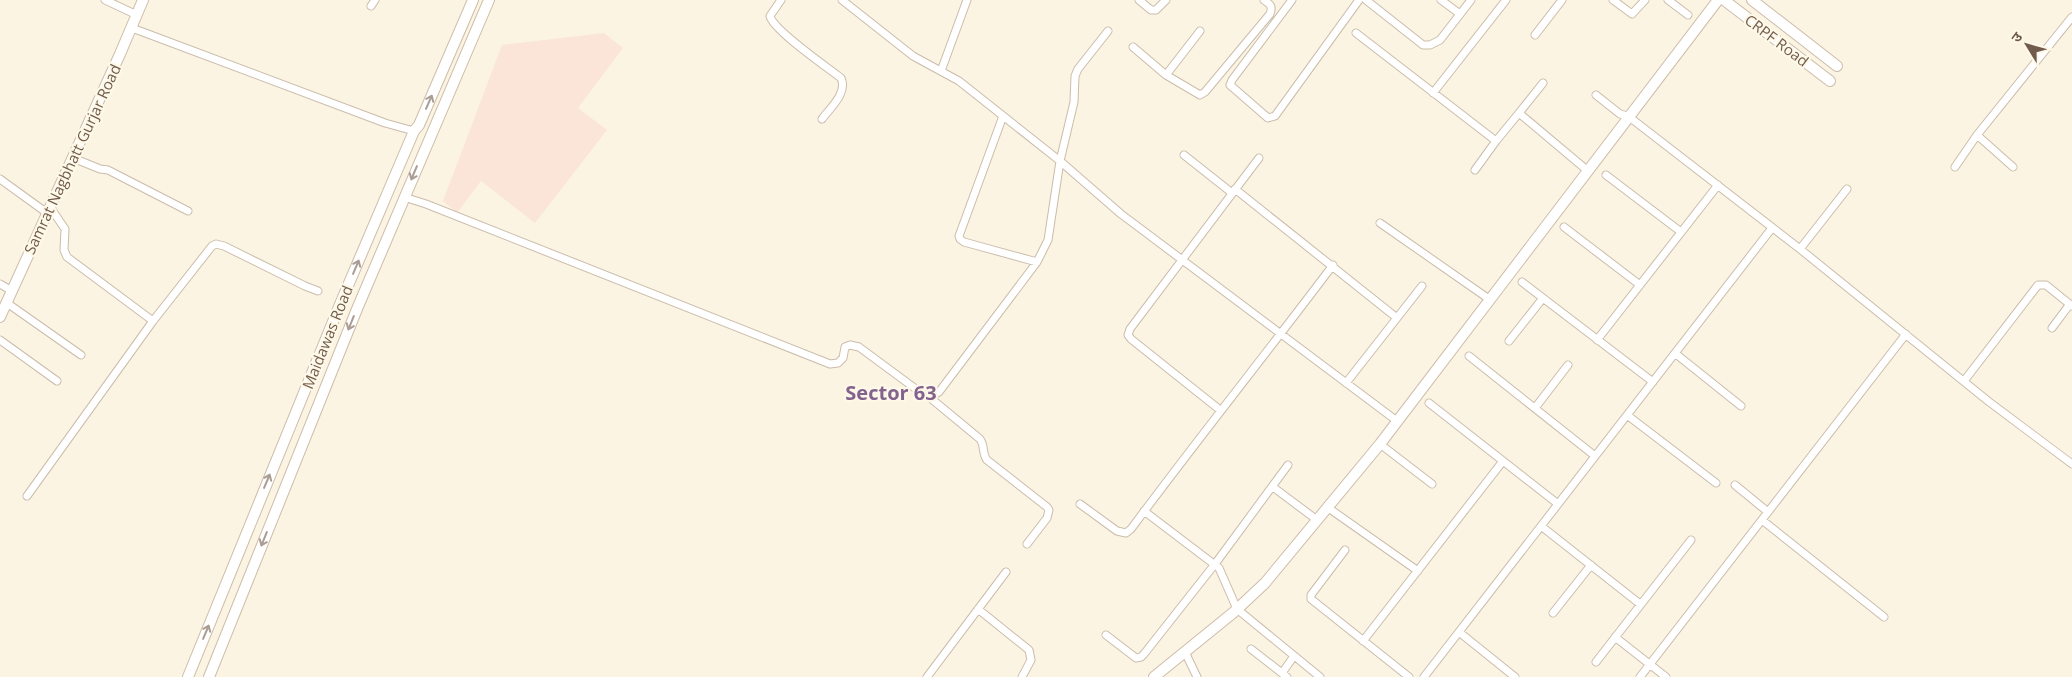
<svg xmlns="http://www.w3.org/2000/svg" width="2072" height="677" font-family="'Open Sans','Noto Sans Devanagari',sans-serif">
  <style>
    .commercial { fill: #fbe5d8 }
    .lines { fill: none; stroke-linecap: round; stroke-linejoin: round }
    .street-casing { stroke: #cbbcab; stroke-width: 9 }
    .secondary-casing { stroke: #cebca9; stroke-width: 12 }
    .street { stroke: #fff; stroke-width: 7 }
    .secondary { stroke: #fff; stroke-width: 10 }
    .oneway { stroke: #aa9d93 }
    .labels { text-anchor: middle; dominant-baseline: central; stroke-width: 4.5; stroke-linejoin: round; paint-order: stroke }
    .street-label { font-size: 15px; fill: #715c4b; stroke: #fef8e9 }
    .district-label { font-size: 20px; font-weight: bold; fill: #83638e; stroke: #fef8e9 }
  </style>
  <rect width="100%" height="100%" fill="#fbf4e3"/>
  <path class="commercial" d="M604 33 623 48 578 108 607 130 535 223 481 181 457 213 443 201 502 45Z"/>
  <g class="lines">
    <g class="street-casing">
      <path id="street" d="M105 0 137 15
        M781 0 770 16C773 30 827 67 841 78 848 93 830 108 822 119
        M842 0 913 56 959 81 1060 161 1121 214 1397 421
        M1139 0 1151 10H1156L1166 0
        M1292 0 1232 80 1230 85 1268 118 1275 116 1359 0
        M1366 0 1423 45H1430L1440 40 1471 0
        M1441 0 1460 14
        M1613 0 1632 14 1645 0
        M1668 0 1688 15
        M371 6 375 0
        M132 28 385 123 414 131
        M1356 33 1496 141 1519 113 1588 171
        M1535 35 1562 0
        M1133 47 1166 75 1200 95 1205 92 1270 14C1273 6 1270 4 1264 0
        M941 71 967 0
        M1166 75 1200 31
        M1433 93 1506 0
        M1596 95 1620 114 1628 116 1800 249 1988 401 2072 464
        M1519 113 1543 83
        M1003 116 959 236 960 239 964 242 1037 262
        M1977 135 2013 167
        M1184 155 1232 193
        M73 158 100 169 108 170 188 211
        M1955 167 1977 135 2072 17
        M1475 170 1496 141
        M1606 175 1681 232
        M0 179 47 213
        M1235 189 1397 318
        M404 197 426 204 830 364 838 363 843 358 845 347 850 345 859 347 924 395 932 396 939 392 1037 262 1048 240 1060 161 1074 102 1075 76 1078 69 1108 31
        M1380 223 1489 299
        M1564 227 1640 285
        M1800 249 1847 189
        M1522 282 1653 382
        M0 284 12 291
        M7 303 81 355
        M153 321 212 246 216 244 224 246 305 286 318 291
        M2052 328 2070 304
        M0 340 57 381
        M1597 340 1718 185
        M1509 341 1543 298
        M1676 354 1741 406
        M1469 356 1595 456
        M1964 381 2038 285H2046L2072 306
        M1346 383 1422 286
        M928 396 980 439C985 446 982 454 987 460L1047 507 1049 510 1047 518 1027 544
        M1429 403 1558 504
        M1535 408 1568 365
        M1220 410 1131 339 1128 335 1130 329 1259 158
        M1627 415 1716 483
        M1380 444 1432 484
        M1735 485 1768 512
        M1273 487 1317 520
        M27 496 153 321 67 257 64 250 65 229 50 207
        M1080 504 1117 531 1126 533 1131 529C1197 440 1266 354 1333 265
        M1327 507 1418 571
        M1144 511 1219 568 1237 609 1320 677
        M1762 520 1884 617
        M1541 526 1640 604
        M1345 550 1311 595V599L1409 677
        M978 609 1029 650 1031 660 1022 677
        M1553 613 1591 565
        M1459 632 1515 677
        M1106 635 1136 658 1141 657 1144 654 1215 564 1288 465
        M1615 637 1666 677
        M1363 641 1503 461
        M1251 649 1287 677
        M1185 652 1197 677
        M1596 662 1691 540
        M1282 673 1294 656
        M927 677 1006 572
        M1424 677 1772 228
        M1640 677 1906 334"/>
    </g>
    <g class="secondary-casing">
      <path id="secondary" d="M1724 0 1830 81
        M1752 0 1837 66
        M0 317 120 54 143 0
        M188 677 341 302 414 131 419 125 473 0
        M209 677 357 309 489 0
        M1154 677 1234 612 1265 583 1380 444 1718 0"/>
    </g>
    <use href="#street" class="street"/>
    <use href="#secondary" class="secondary"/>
  </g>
  <defs><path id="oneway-shaft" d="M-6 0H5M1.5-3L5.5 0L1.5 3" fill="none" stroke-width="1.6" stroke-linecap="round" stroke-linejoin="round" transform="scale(1.25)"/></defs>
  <g class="oneway">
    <use href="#oneway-shaft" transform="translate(429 102) rotate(-66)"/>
    <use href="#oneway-shaft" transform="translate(414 173) rotate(113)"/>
    <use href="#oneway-shaft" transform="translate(356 267) rotate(-67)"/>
    <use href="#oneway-shaft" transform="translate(351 323) rotate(112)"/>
    <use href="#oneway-shaft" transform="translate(267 481) rotate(-67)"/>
    <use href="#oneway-shaft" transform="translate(264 539) rotate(112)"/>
    <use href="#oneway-shaft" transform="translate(206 632) rotate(-67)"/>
  </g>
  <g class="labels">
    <g class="street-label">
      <text transform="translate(1777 40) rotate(37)">CRPF Road</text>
      <text transform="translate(72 159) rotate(-65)">Samrat Nagbhatt Gurjar Road</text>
      <text transform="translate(327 337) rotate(-68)">Maidawas Road</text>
    </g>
    <g class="district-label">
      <text x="891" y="392">Sector 63</text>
    </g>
  </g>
  <g transform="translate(2027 45) rotate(307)" stroke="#fef8e9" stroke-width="4" paint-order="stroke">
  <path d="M0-4L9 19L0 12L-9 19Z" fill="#715c4b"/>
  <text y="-8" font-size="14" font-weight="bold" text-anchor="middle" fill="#715c4b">उ</text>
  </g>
</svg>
